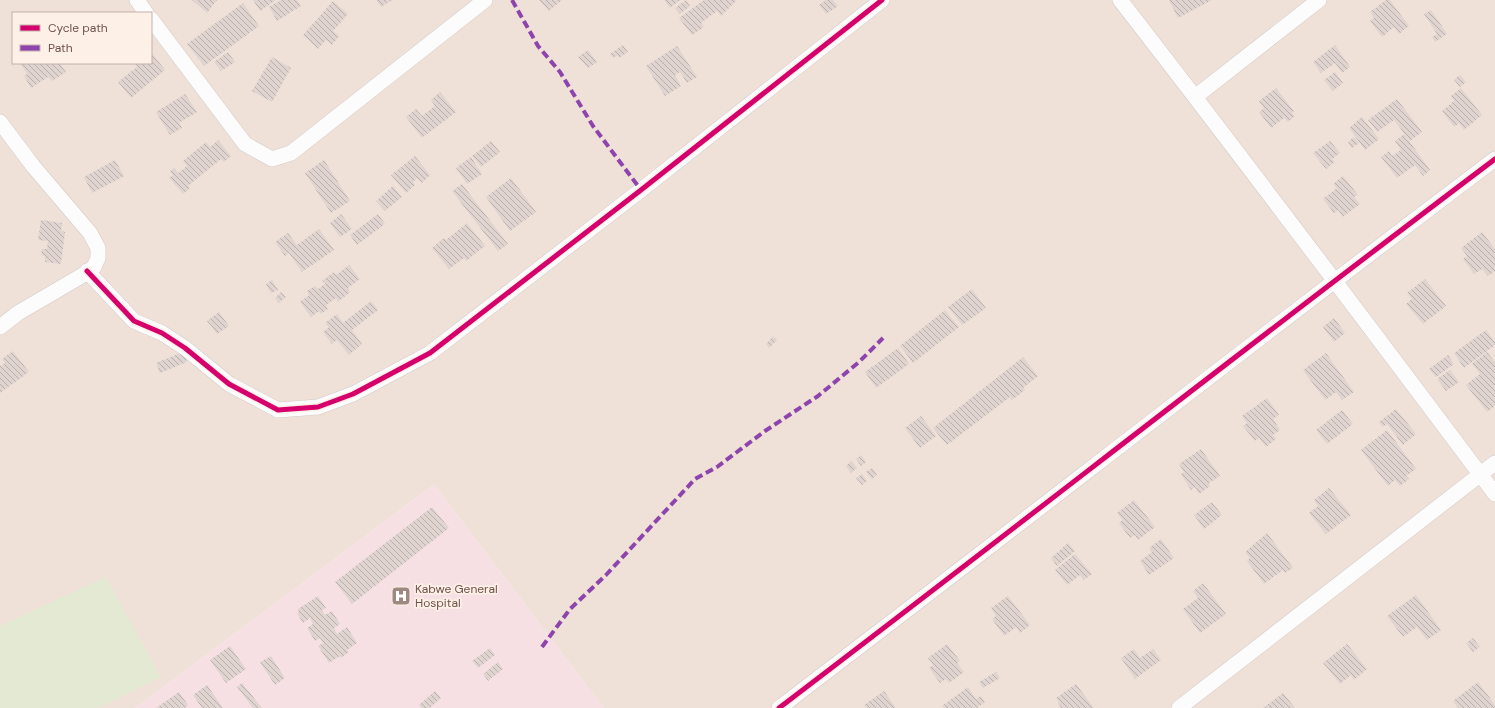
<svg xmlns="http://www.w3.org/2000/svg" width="1495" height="708" font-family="'DM Sans',sans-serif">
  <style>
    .residential { fill: #efe1d8; fill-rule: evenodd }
    .medical { fill: #f6e0e4 }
    .garden { fill: #e4e9d3 }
    .building { fill: url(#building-back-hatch) }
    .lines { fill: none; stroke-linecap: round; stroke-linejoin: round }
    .minor-casing { stroke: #d3cac6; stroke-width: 16 }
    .minor { stroke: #fdfcfc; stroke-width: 15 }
    .quiet { stroke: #8e44ad; stroke-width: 4; stroke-dasharray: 8 4; stroke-linecap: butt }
    .cycleway-casing { stroke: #fdf0e7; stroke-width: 8 }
    .cycleway { stroke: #d6006c; stroke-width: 5 }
    .labels { text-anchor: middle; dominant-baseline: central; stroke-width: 3.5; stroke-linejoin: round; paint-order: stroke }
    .poi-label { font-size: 12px; fill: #6f514b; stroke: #fdf0e7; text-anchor: start }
  </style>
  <defs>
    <pattern id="building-back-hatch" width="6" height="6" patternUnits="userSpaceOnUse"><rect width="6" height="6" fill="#e0d4d0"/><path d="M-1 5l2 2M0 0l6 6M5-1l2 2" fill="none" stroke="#baaeab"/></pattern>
  </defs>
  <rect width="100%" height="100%" fill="#f4ede8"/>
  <path class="residential" d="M0 0H1495V708H604L434 484 135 708H0ZM13 13H151V63H13Z"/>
  <path class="medical" d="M434 484 604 708H135Z"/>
  <path class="garden" d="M106 577 161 677 99 708H0V626Z"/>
  <path class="building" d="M192 0H217L207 13Z
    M253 0H276L260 11Z
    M281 0H297L301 6 277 21 269 7Z
    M376 0H392L381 7Z
    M539 0H562L549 11Z
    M664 0H680L670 8Z
    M686 0 690 6 680 14 675 8Z
    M704 0H737L721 16 717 11 701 23 704 27 692 35 679 18Z
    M826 0H833L838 6 826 14 819 5Z
    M1169 0H1212L1178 18Z
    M1386 0H1390L1409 26 1399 34 1394 27 1382 37 1370 21 1374 18 1370 12Z
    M333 1 348 14 333 31 339 36 332 45 326 40 318 49 303 35Z
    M243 3 259 26 204 66 187 44Z
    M1431 10 1447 34 1435 42 1432 37 1437 34 1424 14Z
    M623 45 628 52 619 58 617 55 613 58 610 54Z
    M1335 45 1350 67 1342 73 1335 63 1321 73 1313 62Z
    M677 46 697 77 687 83 680 72 675 75 681 86 665 96 646 66Z
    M588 50 597 62 588 68 578 57Z
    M151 52 165 70 131 98 118 82 137 67 134 63H151Z
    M228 52 235 62 221 71 214 62Z
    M272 57 291 68 272 102 252 91Z
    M20 63H60L66 72 52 81 48 77 31 88 24 76 27 74Z
    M1335 72 1343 83 1333 91 1324 80Z
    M1460 75 1466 82 1460 87 1454 80Z
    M1276 88 1294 111 1292 113 1295 116 1288 122 1284 118 1271 128 1259 112 1264 108 1259 101Z
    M1461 88 1482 115 1464 130 1459 123 1454 127 1442 111 1454 101 1451 96Z
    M440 92 456 112 422 138 406 117 416 109 422 116 435 106 431 100Z
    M185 94 197 112 179 123 182 128 170 135 156 112Z
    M1397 99 1422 132 1410 141 1394 120 1377 132 1368 120Z
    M1362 117 1379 139 1365 150 1349 128Z
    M1404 134 1430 170 1423 176 1415 165 1397 178 1381 157 1389 151 1392 156 1401 150 1395 141Z
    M1354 137 1359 143 1352 148 1348 142Z
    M218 140 231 156 224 162 221 159 188 186 190 188 183 194 169 178 173 175 170 171 174 168 178 173 187 166 183 161 206 142 210 147Z
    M491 141 500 152 481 167 472 156Z
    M1330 141 1340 153 1332 159 1335 162 1326 169 1313 153Z
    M415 156 430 175 422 183 417 178 413 182 415 185 406 193 391 175Z
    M471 157 482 174 467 184 456 168Z
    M115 160 124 176 92 193 84 177Z
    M324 160 350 201 331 213 305 173Z
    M1343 176 1358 195 1354 197 1360 204 1343 217 1338 210 1334 213 1323 199 1337 188 1333 184Z
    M511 178 536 212 510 231 486 197Z
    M462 184 508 244 498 251 452 191Z
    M393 186 402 197 385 211 376 201Z
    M341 214 352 229 340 237 330 223Z
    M378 214 385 224 357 245 350 235Z
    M41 220 62 223 61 231 65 232 61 264 45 262V256L41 255 42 249H47L48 241 38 240Z
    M467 223 485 246 466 261 464 258 449 269 432 248 444 238 446 240Z
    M319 229 334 250 302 272 289 253 285 256 275 242 288 233 297 245Z
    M1482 232 1495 249V271L1488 276 1482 269 1474 274 1463 259 1467 256 1461 248Z
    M349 265 360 279 348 288 350 292 338 302 336 298 326 305 328 309 321 314 319 311 311 317 300 302 309 295 307 291 315 286 318 289 326 283 322 281 334 272 336 275Z
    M1425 279 1446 306 1423 324 1406 304 1412 299 1407 293Z
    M272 280 278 290 271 293 266 284Z
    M972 289 986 308 962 325 948 307Z
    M281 292 286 297 279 303 275 298Z
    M371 301 378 310 352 330 362 344 349 355 337 340 332 344 323 332 329 327 325 323 337 314 343 323Z
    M945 310 959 327 913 363 900 346Z
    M219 312 229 326 217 334 207 321Z
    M1334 318 1345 333 1334 342 1323 327Z
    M1486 330 1495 342V345L1464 368 1454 353Z
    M773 336 777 340 769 348 766 344Z
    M898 348 909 364 876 388 865 372Z
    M13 351 29 372 0 393V366L5 363 2 359Z
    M183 352 187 362 160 373 156 363Z
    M1487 352 1495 362V406L1487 412 1466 385 1480 374 1472 364Z
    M1326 353 1354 392 1342 400 1336 392 1325 400 1303 370Z
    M1448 355 1454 364 1436 377 1429 369Z
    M1023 357 1038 376 1023 388 1025 390 1012 400 1010 397 947 445 933 428Z
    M1450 370 1459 382 1446 391 1437 379Z
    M1267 398 1279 415 1273 419 1280 430 1273 435 1276 439 1266 447 1259 438 1255 441 1243 426 1247 423 1242 416Z
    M1396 409 1416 434 1403 445 1387 424 1383 427 1379 422Z
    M1342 410 1353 424 1327 444 1316 430Z
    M921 416 936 436 920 448 905 428Z
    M1387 430 1416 469 1406 476 1409 479 1400 486 1395 480 1388 486 1361 450Z
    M1201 449 1220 476 1209 483 1210 486 1199 494 1195 487 1191 490 1181 474 1184 472 1179 464Z
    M861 455 866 462 861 466 856 459Z
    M851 461 857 468 851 473 846 466Z
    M872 468 877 475 872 479 866 472Z
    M862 474 867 481 862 485 856 478Z
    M1329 488 1351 515 1326 534 1309 513 1318 506 1314 500Z
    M1134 500 1155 527 1138 540 1135 535 1130 538 1119 523 1123 520 1117 513Z
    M1212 502 1222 515 1204 529 1194 515Z
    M432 507 449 528 352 604 335 582Z
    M1267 533 1293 568 1285 573 1283 570 1264 584 1247 561 1250 558 1245 552Z
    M1161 539 1174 558 1149 575 1140 561 1152 552 1149 548Z
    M1068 543 1075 551 1057 566 1051 558Z
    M1075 554 1092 574 1084 580 1080 575 1067 585 1055 570Z
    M1203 583 1226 614 1200 633 1183 609 1198 598 1193 591Z
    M1416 595 1441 630 1427 640 1417 627 1403 637 1387 616Z
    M318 596 326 608 322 610 325 615 332 611 340 624 334 628 337 634 347 627 357 643 347 650 349 652 341 658 340 656 329 663 318 646 323 643 320 638 315 641 307 628 313 624 310 618 303 623 297 613 299 612 298 609Z
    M1008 596 1030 625 1020 633 1016 627 1004 636 992 619 996 616 991 608Z
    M1473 638 1480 647 1473 652 1466 643Z
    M947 644 960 661 957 663 964 672 949 683 946 679 940 683 929 668 933 665 928 658Z
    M1347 644 1367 669 1354 680 1351 675 1340 684 1323 663Z
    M230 646 246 669 226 683 210 660Z
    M490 648 495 655 478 668 472 661Z
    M1134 649 1140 658 1153 649 1161 660 1135 679 1121 658Z
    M271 656 285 678 275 685 260 662Z
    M498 662 503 669 488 681 483 674Z
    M996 672 1000 678 983 688 979 682Z
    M1478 682 1495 705V708H1458L1453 701Z
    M242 683 262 708H253L237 687Z
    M1076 684 1094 708H1061L1058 703 1059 702 1056 698Z
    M207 685 223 708H202L193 695Z
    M968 687 976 699 981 696 985 702 977 708H944L942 706Z
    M435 691 441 698 430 708H421L419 705Z
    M884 691 896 708H866L864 705Z
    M179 692 188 705 185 708H156Z
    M1283 693 1295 708H1263Z"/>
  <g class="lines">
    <g class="minor-casing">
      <path id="minor" d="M137 0 146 13
        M1120 0C1247 163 1371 329 1495 494
        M151 19 245 144 272 159 291 153 485 0
        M1195 97 1319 0
        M0 122 33 166 90 233 98 248V258L94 267 83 275 18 313 0 327
        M87 271 134 321 162 333 185 348 229 384 278 410 318 407 353 394 430 353 641 190 882 0
        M779 708C1018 526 1255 340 1495 159
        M1179 708 1495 463"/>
    </g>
    <use href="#minor" class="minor"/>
    <path class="quiet" d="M512 0 538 46 560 72 593 126 641 190
      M542 647 570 609 606 575 695 479 717 467 765 431 818 396 859 362 883 338"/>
    <g class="cycleway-casing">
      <path id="cycleway" d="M87 271 134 321 162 333 185 348 229 384 278 410 318 407 353 394 430 353 641 190 882 0
        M779 708C1018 526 1255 340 1495 159"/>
    </g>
    <use href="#cycleway" class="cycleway"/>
  </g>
  <defs>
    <g id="hospital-square" transform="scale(1)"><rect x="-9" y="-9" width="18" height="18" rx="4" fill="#9e8882" stroke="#fdf0e7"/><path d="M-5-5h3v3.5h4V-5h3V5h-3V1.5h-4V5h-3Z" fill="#fff"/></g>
  </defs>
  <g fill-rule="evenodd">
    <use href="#hospital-square" x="401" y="596"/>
  </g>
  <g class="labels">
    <g class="poi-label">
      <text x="415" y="589">Kabwe General<tspan x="415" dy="14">Hospital</tspan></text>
    </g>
  </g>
  <rect x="12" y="12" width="140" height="52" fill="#fdf0e7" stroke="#c4b0a9"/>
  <rect x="20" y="25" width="20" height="6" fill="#d6006c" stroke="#c4b0a9"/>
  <text x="48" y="32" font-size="12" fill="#6f514b">Cycle path</text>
  <rect x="20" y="45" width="20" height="6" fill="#8e44ad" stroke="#c4b0a9"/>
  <text x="48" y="52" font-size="12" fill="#6f514b">Path</text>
</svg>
